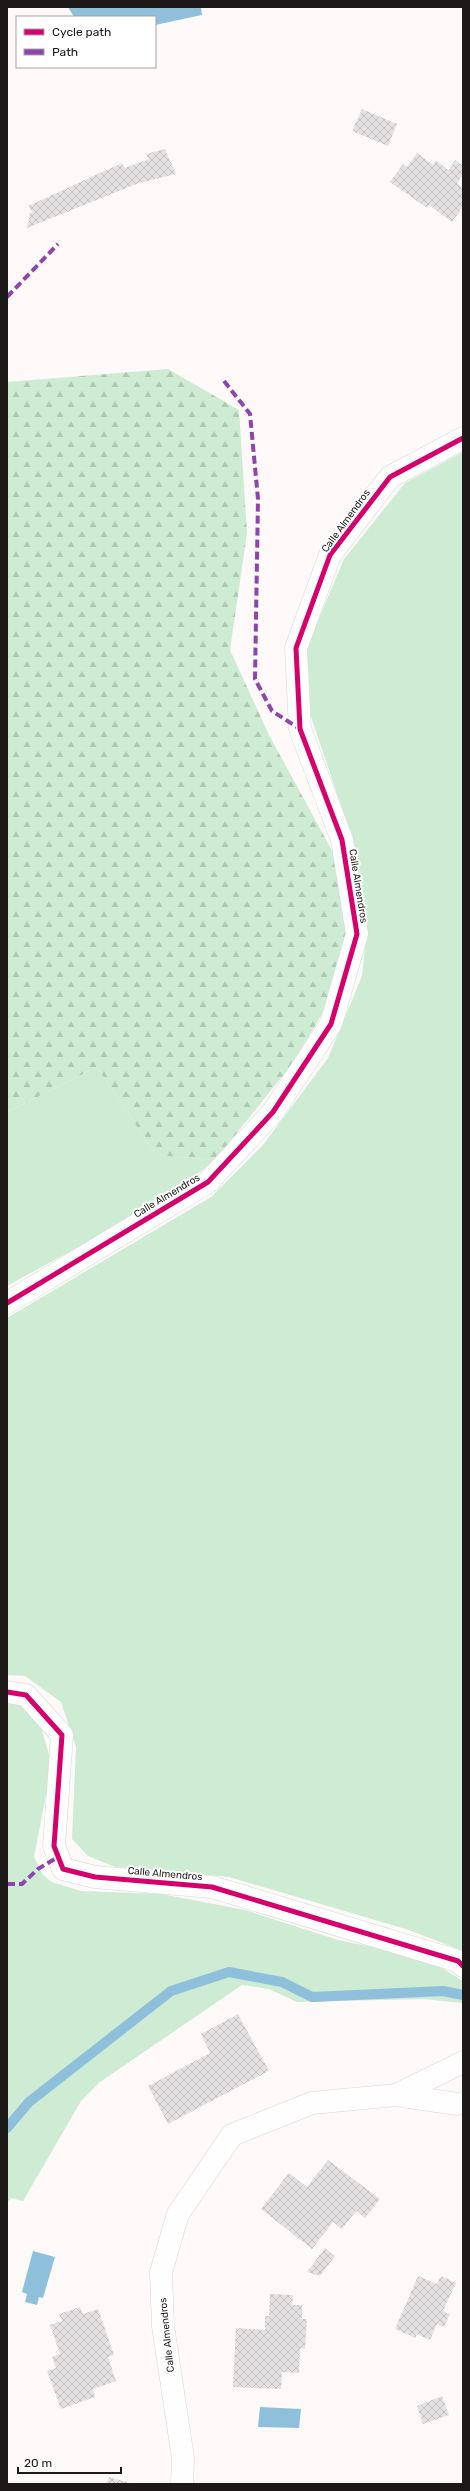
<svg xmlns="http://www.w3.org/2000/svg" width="470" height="2491" font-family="Rubik,sans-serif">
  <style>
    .grass { fill: #ceebd3 }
    .forest { fill: url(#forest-firs) }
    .water { fill: #8ec0dc }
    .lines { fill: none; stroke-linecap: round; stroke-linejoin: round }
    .stream { stroke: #8ec0dc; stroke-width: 10 }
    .building { fill: url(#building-cross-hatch) }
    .minor-casing { stroke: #d9d6d5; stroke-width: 23 }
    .minor { stroke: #fffefe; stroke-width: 22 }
    .quiet { stroke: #8e44ad; stroke-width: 4; stroke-dasharray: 8 4; stroke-linecap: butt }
    .cycleway-casing { stroke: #fff; stroke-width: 8 }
    .cycleway { stroke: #d6006c; stroke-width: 5 }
    .labels { text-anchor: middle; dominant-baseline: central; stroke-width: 4; stroke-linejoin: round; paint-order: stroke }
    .street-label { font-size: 10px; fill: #1c1918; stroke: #fff }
  </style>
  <defs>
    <pattern id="forest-firs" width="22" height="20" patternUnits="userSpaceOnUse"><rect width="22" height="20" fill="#ceebd3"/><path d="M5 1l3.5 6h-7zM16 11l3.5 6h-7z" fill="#b0c9b4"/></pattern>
    <pattern id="building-cross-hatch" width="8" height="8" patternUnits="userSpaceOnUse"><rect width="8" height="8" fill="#e3e1e1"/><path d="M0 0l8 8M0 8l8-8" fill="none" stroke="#c2c0c0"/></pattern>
  </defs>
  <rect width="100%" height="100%" fill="#fcf9f8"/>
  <path class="grass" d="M463 452V1951L409 1930 229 1877 115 1867 88 1856 72 1839 76 1747 61 1702 25 1676 7 1675V1318L211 1197 263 1145 328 1058 362 976 367 929 347 823 311 717 307 647 344 559 405 483Z
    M97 1067 156 1155 215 1160C155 1210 75 1248 7 1286V1112Z
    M7 1702 21 1705 41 1727 52 1765 34 1857 43 1875 52 1882 81 1891 161 1894 245 1910 338 1940 426 1958 463 1981V2003L423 1999 297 2002 269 1989 242 1985 100 2082 81 2101 23 2201 11 2198 7 2203Z"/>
  <path class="forest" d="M168 369 239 410 247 533 230 650 269 735 336 858 347 943 321 1016 292 1064 215 1160 156 1155 97 1067 7 1112V382Z"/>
  <path class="water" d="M68 7H201L202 15 155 25V17H74Z
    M33 2251 55 2257 43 2298 39 2297 37 2305 25 2302 27 2294 22 2292Z
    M260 2407 301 2409 299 2428 258 2427Z"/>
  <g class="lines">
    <path class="stream" d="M7 2128 29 2102 171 1991 229 1972 282 1982 312 1997 443 1991 463 1995"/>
  </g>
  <path class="building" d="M362 109 397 124 388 146 352 131Z
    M165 149 176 174 139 183 27 228 30 213H33L28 206 122 163 125 168 149 159 146 154Z
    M417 153 433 165 436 161 449 170 455 160 463 166V175L457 183 463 188V207L452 222 429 205 427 208 390 182 403 164 407 167Z
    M238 2014 269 2071 168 2124 148 2086 210 2053 201 2034Z
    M328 2160 380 2199 365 2218 356 2211 342 2229 333 2222 312 2249 261 2209 289 2173 307 2187Z
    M325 2248 335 2256 320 2276 307 2272Z
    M418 2276 437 2284 441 2276 456 2283 443 2311 450 2314 444 2327 437 2324 430 2340 417 2334 415 2338 395 2329Z
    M270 2294 293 2295 292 2305H302V2319H307L305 2349 300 2348 299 2373 282 2372 281 2389 233 2387 236 2328 265 2330V2316H269Z
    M80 2307 83 2314 98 2309 114 2355 108 2357 116 2381 93 2389 95 2397 61 2409 47 2371 56 2368 52 2357 60 2354 50 2325 62 2321 59 2314Z
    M442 2396 449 2415 423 2424 417 2406Z
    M109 2477 133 2484H106Z"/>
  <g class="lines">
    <g class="minor-casing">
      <path id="minor" d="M7 1303 208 1182 273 1112 331 1024 357 934 342 840 300 729 296 648 330 555 390 477 463 438
        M7 1692 26 1695 62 1735 54 1846 63 1869 95 1877 212 1887 458 1961 463 1966
        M396 2095 463 2062
        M182 2484 183 2458 163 2326 161 2272 178 2214 232 2135 312 2103 396 2095 457 2104 463 2103"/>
    </g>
    <use href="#minor" class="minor"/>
    <path class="quiet" d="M7 297 58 244
      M224 381 250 414 258 499 255 679 272 711 300 729
      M7 1884H22L38 1869 58 1857"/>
    <g class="cycleway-casing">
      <path id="cycleway" d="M7 1303 208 1182 273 1112 331 1024 357 934 342 840 300 729 296 648 330 555 390 477 463 438
        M7 1692 26 1695 62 1735 54 1846 63 1869 95 1877 212 1887 458 1961 463 1966"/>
    </g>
    <use href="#cycleway" class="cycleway"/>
  </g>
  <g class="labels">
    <g class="street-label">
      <text transform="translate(346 521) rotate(-54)">Calle Almendros</text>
      <text transform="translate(358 886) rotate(81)">Calle Almendros</text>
      <text transform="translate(167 1196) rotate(-31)">Calle Almendros</text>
      <text transform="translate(165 1874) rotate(5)">Calle Almendros</text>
      <text transform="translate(167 2335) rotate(-96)">Calle Almendros</text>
    </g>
  </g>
  <rect width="470" height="2491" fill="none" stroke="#1c1918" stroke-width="16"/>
  <rect x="16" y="16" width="140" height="52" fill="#ffffff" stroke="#a4a3a3"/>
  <rect x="24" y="29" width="20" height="6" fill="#d6006c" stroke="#a4a3a3"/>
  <text x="52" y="36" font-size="12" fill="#1c1918">Cycle path</text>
  <rect x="24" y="49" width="20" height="6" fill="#8e44ad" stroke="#a4a3a3"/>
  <text x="52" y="56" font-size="12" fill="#1c1918">Path</text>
  <path d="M18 2467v6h103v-6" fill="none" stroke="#1c1918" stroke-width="2"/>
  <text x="24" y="2467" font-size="12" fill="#1c1918" stroke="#ffffff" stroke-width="3" paint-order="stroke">20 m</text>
</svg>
